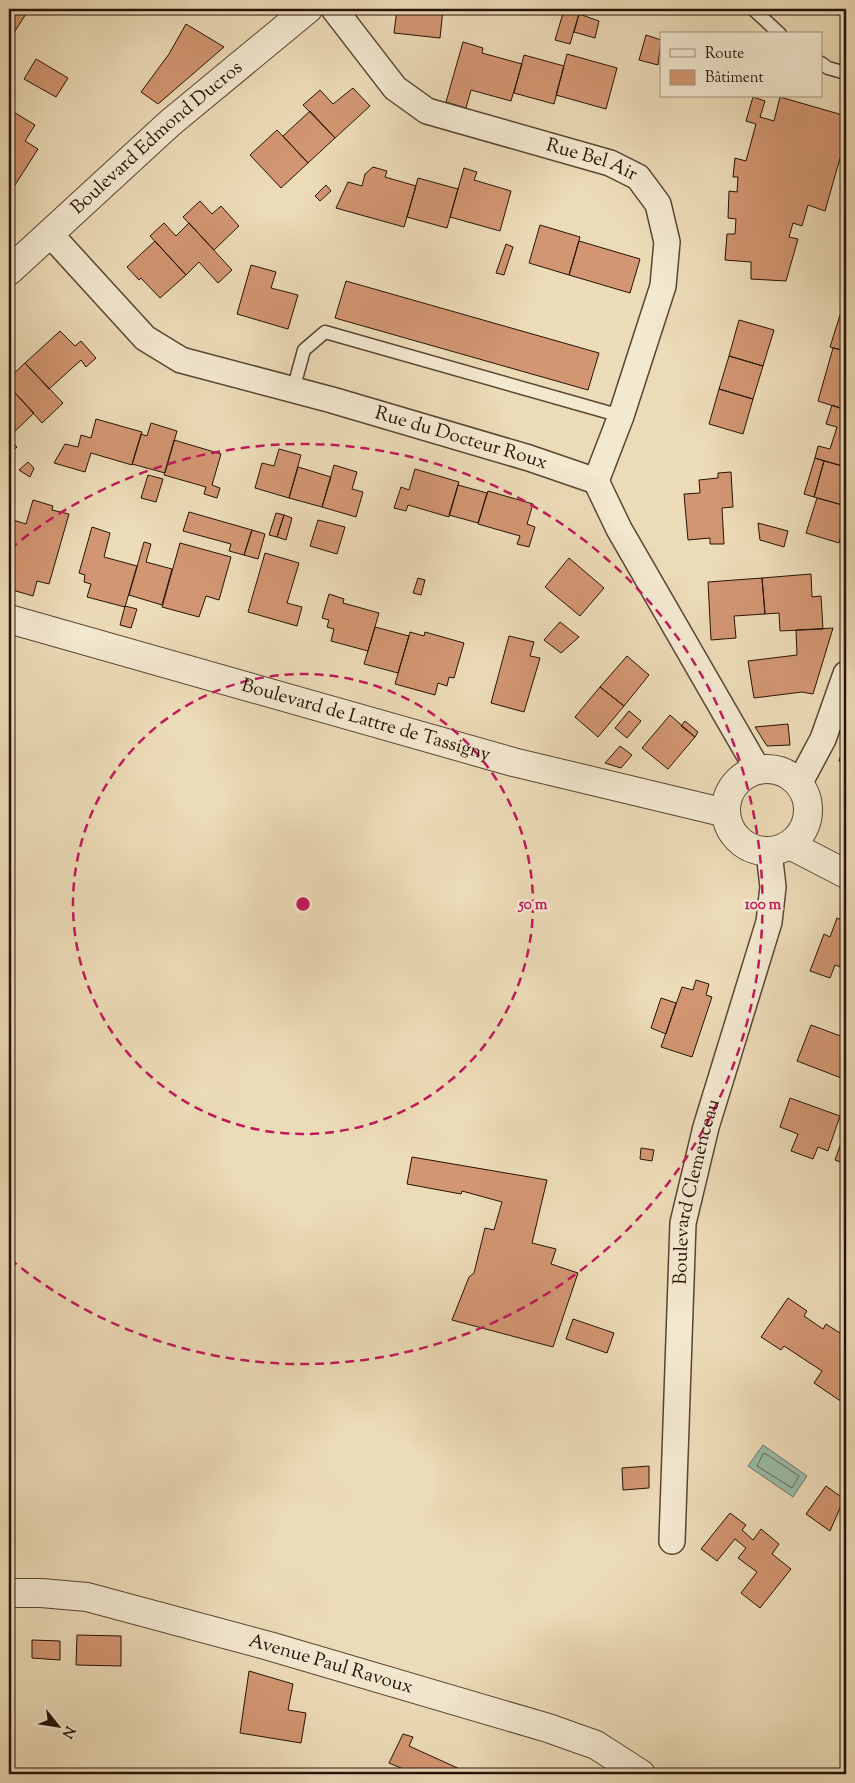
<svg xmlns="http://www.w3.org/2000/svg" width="855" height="1783" font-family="'Sorts Mill Goudy',serif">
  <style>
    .water { fill: #9abca9; stroke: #6c7868 }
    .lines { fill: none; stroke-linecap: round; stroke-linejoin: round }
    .shore { stroke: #606858; stroke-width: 1 }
    .building { fill: #d29672; stroke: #261306 }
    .service-casing { stroke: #584532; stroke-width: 15 }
    .minor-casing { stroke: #584532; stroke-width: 28 }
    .tertiary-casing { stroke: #584532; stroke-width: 30 }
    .service { stroke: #f3e8d0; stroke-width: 12 }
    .minor { stroke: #f3e8d0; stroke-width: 25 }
    .tertiary { stroke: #f3e8d0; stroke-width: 28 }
    .ring { fill: none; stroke: #c2185b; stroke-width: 2.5; stroke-dasharray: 9 6 }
    .labels { text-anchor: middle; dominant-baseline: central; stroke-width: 5; stroke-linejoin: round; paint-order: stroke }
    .street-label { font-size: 19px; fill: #261306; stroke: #f3e8d0 }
    .centre { fill: #c2185b; stroke: #f3e8d0; stroke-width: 2.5 }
    .ring-label { font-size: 15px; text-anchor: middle; font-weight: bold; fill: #c2185b; stroke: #f3e8d0; stroke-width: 5; stroke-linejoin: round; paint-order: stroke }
  </style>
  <rect width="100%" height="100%" fill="#ecdbb7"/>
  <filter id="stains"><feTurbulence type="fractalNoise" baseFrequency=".004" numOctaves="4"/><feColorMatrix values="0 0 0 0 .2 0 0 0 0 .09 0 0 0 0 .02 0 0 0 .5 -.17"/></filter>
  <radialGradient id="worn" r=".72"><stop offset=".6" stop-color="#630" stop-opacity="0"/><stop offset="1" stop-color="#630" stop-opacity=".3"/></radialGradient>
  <path class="water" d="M763 1445 807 1476 793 1497 748 1466Z"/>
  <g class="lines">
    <path class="shore" d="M766 1454 799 1476 792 1488 757 1466 763 1454Z"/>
  </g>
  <path class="building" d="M9 9H29L12 36 9 34Z
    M397 9H443L440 38 394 33Z
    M564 10 579 14 570 44 555 40Z
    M579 14 599 21 595 38 574 32Z
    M186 24 224 47 158 104 141 92 169 54Z
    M646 35 661 40 658 65 639 60Z
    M463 42 483 48 482 53 522 64 511 101 471 90 466 108 446 102Z
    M567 54 617 68 606 109 556 95Z
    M524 55 564 66 554 104 514 93Z
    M36 59 68 78 56 97 24 79Z
    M353 88 370 106 335 138 303 105 320 90 333 104Z
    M753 97 765 101 760 117 774 121 780 97 846 116V137L825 211 808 205 802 226 793 223 789 237 798 239 786 281 751 279V262L725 260 727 234H735L736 219 728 218 729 191 737 192 738 177H733L735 158 746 161 756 124 746 121Z
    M12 111 35 125 25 141 38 149 15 185 9 181V117Z
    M310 111 335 138 308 163 283 136Z
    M277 130 308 163 281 188 250 155Z
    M373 167 387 171 385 177 416 186 404 227 336 208 348 182 362 186 365 174Z
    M464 168 477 172 474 180 511 191 500 231 450 217Z
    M418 178 458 189 447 228 407 217Z
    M326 185 331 191 320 201 315 196Z
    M200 201 212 214 221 206 239 226 214 250 183 217Z
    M164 223 176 236 189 223 232 270 218 283 199 262 186 275 150 236Z
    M540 225 580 237 569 275 529 263Z
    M155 241 186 275 160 298 141 278 139 280 127 267Z
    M579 241 640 259 630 293 569 275Z
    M506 244 513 247 504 275 496 273Z
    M251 265 276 272 271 288 298 295 288 329 237 314Z
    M346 281 599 353 588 390 335 318Z
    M841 312 846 313V351L830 347Z
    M739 320 774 330 763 366 729 356Z
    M60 331 75 346 81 341 96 358 86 367 81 360 49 389 25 363Z
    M833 348 846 351V410L818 401Z
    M729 356 763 366 753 399 719 389Z
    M25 363 63 403 42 423 9 386V378Z
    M719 389 753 399 743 434 709 424Z
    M12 390 34 413 9 437V393Z
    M832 405 846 410V467L815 458 818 446 830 449 837 427 826 424Z
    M96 419 142 432 132 465 91 453 85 472 54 463 65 444 78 447 81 435 91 438Z
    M151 423 177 431 165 473 132 464 141 434 147 436Z
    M9 439 17 447 9 454Z
    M174 440 221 454 212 485 220 488 217 498 204 494 206 487 164 475Z
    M279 449 301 455 289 498 255 488 262 463 274 466Z
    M815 458 824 461 814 497 804 494Z
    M824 461 846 467V506L814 497Z
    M28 462 34 468 30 477 19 470Z
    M334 465 357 472 352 489 363 492 356 517 322 507Z
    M298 467 331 477 322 507 289 498Z
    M415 469 459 482 449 517 408 505 406 511 394 508 401 487 409 490Z
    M731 472 733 507 722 508 724 544H710V538L688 540 684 494 700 493 699 480 718 478V473Z
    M148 475 163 479 156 502 141 498Z
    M458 485 487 493 478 523 449 515Z
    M488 491 533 504 527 524 535 527 529 547 517 544 520 536 478 524Z
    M817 498 846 506V518L839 543 806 533Z
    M33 500 53 506 52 510 69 514 49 584 37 581 33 596 9 589V531L13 520 26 524Z
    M189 512 252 530 244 555 229 551 231 544 183 531Z
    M276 513 284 515 277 537 269 535Z
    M284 515 292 518 286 540 277 537Z
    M318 520 345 527 337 554 310 546Z
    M758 523 788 531 784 547 760 540Z
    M92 527 110 533 104 557 137 566 125 607 87 597 91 584 84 582 85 575 79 573Z
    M252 530 265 534 258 559 244 555Z
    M144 542 151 544 146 562 172 569 162 605 129 595Z
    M180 543 231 557 219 600 206 596 199 617 162 607Z
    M265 553 299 563 287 603 302 607 297 626 248 612Z
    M569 558 604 588 580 616 545 587Z
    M811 574 812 597 821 596 823 629 780 631 779 613 765 614 762 578Z
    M418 578 425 580 421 595 413 593Z
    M762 578 765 614 734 616 736 638 711 640 708 582Z
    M329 594 344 599 343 603 379 613 368 651 331 641 334 629 327 627 329 620 322 618Z
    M125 606 137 609 131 628 120 625Z
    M560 622 579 637 561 653 544 640Z
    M375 627 409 636 398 673 364 664Z
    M833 628 813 694 802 692 754 698 748 661 797 655 796 630Z
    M410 632 424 636 425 632 464 643 454 678 449 677 447 686 438 683 435 695 395 684Z
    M509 636 534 642 530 656 540 658 524 712 491 703Z
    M627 656 649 675 624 706 600 687Z
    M600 687 624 706 598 737 575 717Z
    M629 711 641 721 627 738 615 728Z
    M670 715 695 737 668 769 642 748Z
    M685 721 698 732 695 737 681 726Z
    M788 724 790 745 767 746 755 727Z
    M846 740V762L839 761Z
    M620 746 632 755 621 768 605 763Z
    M837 918 846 922V969L835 965 830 978 810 971 824 934 830 937Z
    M696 980 709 984 706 995 712 997 692 1057 661 1047 682 987 693 990Z
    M661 998 676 1003 666 1034 651 1028Z
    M811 1025 846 1038V1073L844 1079 797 1061Z
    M790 1098 840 1116 828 1151 818 1147 813 1159 791 1151 798 1134 780 1127Z
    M846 1129V1164L835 1160Z
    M641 1148 654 1150 652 1161 640 1159Z
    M412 1157 547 1180 532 1243 556 1249 551 1264 578 1273 553 1347 452 1320 469 1277 474 1273 485 1228 494 1230 502 1202 462 1191 461 1194 407 1184Z
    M788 1298 807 1311 804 1316 823 1329 826 1324 846 1337 845 1404 814 1383 822 1371 784 1346 781 1350 761 1337Z
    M573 1319 614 1333 607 1353 566 1339Z
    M649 1466V1488L623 1490 622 1468Z
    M826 1486 844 1499 830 1531 806 1514Z
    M730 1513 746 1525 742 1530 753 1540 761 1529 779 1544 772 1554 791 1569 760 1608 741 1593 757 1572 738 1558 746 1548 735 1539 717 1561 701 1549Z
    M77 1635 121 1636V1666L76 1665Z
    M32 1640 60 1641V1660L32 1658Z
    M249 1671 293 1684 288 1710 306 1713 301 1743 240 1733Z
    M403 1734 413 1737 409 1746 462 1770 460 1774H415L389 1763Z"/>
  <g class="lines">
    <g class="service-casing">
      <path id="service" d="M753 9 780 34
        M821 63 828 68 846 73
        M293 390 304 350 325 332 621 416"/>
    </g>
    <g class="minor-casing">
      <g id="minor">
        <path id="s1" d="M334 9 395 88 427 111 610 163 638 177 658 204 667 242 663 286 621 416 596 481"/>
        <path id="s2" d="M50 234 145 338 181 360 332 400 529 458 596 481 619 529 758 770"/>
        <path d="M799 784 823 739 846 674"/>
        <path id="s3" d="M672 1541 683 1223 706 1127 769 922 773 887 769 852"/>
      </g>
    </g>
    <g class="tertiary-casing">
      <g id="tertiary">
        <path id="s4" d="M9 271 170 123 308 9"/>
        <path id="s5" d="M9 619 513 762 726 813"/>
        <circle cx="767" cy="810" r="41"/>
        <path d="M790 845 846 874"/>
        <path id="s6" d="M9 1593H41L87 1597 269 1646 548 1728 596 1745 641 1774"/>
      </g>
    </g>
    <use href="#service" class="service"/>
    <use href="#minor" class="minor"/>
    <use href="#tertiary" class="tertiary"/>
  </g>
  <g class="ring">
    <circle cx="303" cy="904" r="230"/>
    <path d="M10 549A460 460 0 1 1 10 1259"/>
  </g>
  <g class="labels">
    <g class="street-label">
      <text stroke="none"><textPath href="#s4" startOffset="199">Boulevard Edmond Ducros</textPath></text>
      <text stroke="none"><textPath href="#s1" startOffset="311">Rue Bel Air</textPath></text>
      <text stroke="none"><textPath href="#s2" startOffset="474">Rue du Docteur Roux</textPath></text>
      <text stroke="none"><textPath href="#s5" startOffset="371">Boulevard de Lattre de Tassigny</textPath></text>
      <text stroke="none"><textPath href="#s3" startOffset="351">Boulevard Clemenceau</textPath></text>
      <text stroke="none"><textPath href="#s6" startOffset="331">Avenue Paul Ravoux</textPath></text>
    </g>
  </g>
  <circle cx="303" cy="904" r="8" class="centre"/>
  <g class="ring-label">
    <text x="533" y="909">50 m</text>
    <text x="763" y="909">100 m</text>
  </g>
  <rect width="855" height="1783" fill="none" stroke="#ecdbb7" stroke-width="30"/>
  <rect x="10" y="10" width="835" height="1763" fill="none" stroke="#261306" stroke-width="2.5"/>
  <rect x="15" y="15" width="825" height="1753" fill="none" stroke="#261306"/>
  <rect x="660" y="32" width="162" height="65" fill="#f3e8d0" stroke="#a1937f"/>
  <rect x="670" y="49" width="25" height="8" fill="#f3e8d0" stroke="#a1937f"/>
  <text x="705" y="58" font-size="15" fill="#261306">Route</text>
  <rect x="670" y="70" width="25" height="15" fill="#d29672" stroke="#a1937f"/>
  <text x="705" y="82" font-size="15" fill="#261306">Bâtiment</text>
  <g transform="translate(58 1726) rotate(120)" stroke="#f3e8d0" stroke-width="4" paint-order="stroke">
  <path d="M0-4L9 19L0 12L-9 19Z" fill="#261306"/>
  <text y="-8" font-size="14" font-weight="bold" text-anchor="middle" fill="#261306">N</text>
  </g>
  <rect width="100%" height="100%" filter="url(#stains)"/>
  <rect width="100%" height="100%" fill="url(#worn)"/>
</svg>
